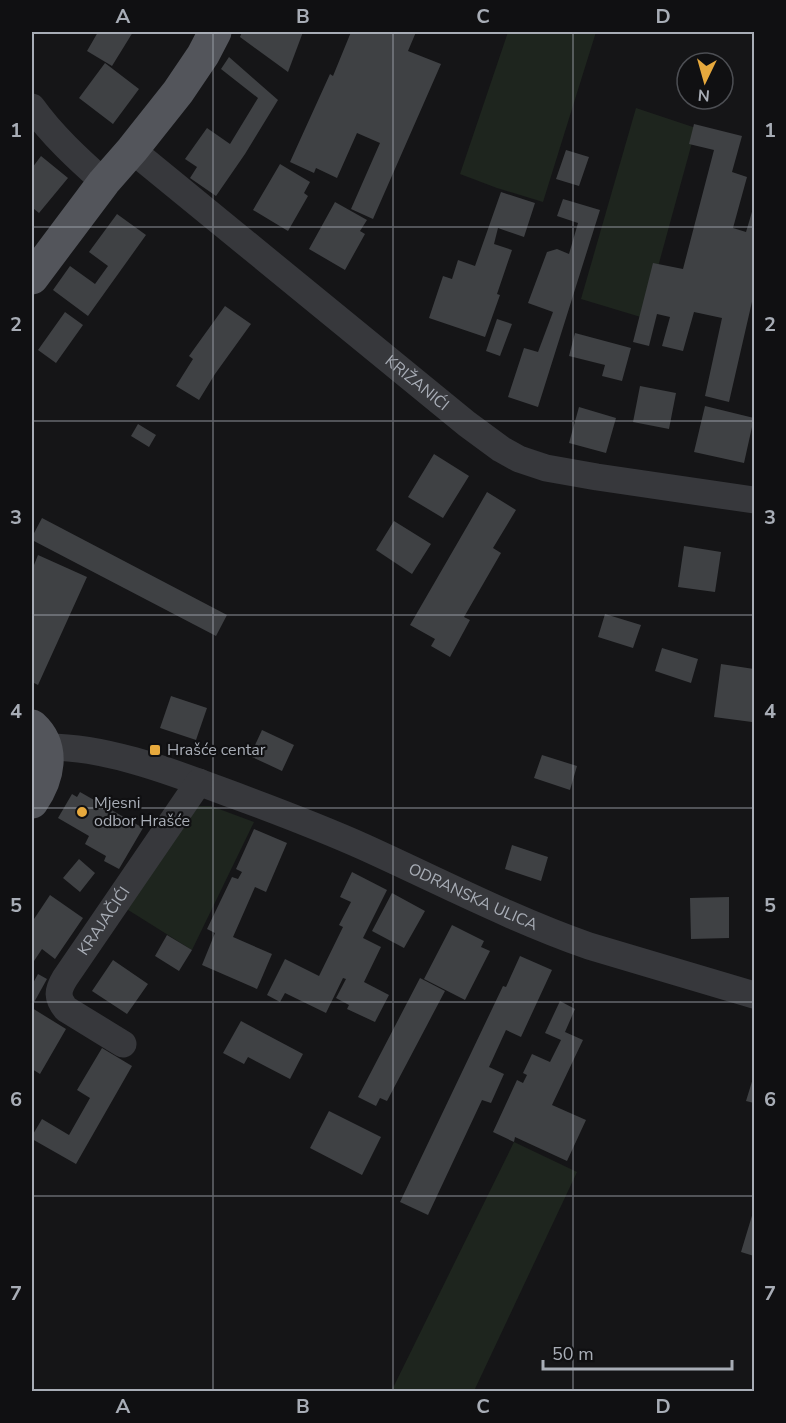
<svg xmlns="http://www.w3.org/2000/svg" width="786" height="1423" font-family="'Nunito Sans',sans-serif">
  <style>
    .green { fill: #1e251e }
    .building { fill: #3f4144 }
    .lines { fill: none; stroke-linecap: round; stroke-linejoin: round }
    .minor { stroke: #37383c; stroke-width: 27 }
    .major { stroke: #53555b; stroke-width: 33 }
    .grid { fill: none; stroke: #a8adb6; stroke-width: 1.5; stroke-opacity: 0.55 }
    .poi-dot { fill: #e7a93d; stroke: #101012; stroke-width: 2 }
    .labels { text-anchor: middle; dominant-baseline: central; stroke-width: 4.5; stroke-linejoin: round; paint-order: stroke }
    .street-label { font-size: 16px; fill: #a8adb6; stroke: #101012 }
    .poi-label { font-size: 16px; fill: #a8adb6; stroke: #101012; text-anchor: start }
    .neatline { fill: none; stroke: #a8adb6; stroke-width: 2 }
    .grid-label { font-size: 20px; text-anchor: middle; font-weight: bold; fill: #a8adb6 }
  </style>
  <rect width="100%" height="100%" fill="#151517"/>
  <path class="green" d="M508 32H596L543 202 497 188 460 174Z
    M636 108 696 128 644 318 581 299Z
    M198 806H211L254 822 192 950 125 908Z
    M514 1142 577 1172 474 1391 391 1392Z"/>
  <path class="building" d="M98 32H133L112 66 87 51Z
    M242 32H303L288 72 240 37Z
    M351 32H416L408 51 441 64 373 219 351 209 380 143 357 133 337 178 316 168 314 173 290 162 330 74 333 76Z
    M229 57 278 100 245 154 216 196 190 178 197 167 185 159 207 128 230 144 258 98 221 69Z
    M105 63 139 89 113 124 79 98Z
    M694 124 742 136 732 172 747 177 733 228 746 232 754 205V293L729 402 705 396 722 318 694 312 683 351 662 346 670 317 657 314 649 346 633 342 653 263 683 269 714 150 689 144Z
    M566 150 589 157 579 186 556 179Z
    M41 156 68 178 39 213 34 209 32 212V168Z
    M280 164 310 182 304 193 308 196 288 231 253 210Z
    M501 192 535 203 524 237 498 228 494 244 512 250 497 294 500 295 485 337 429 318 443 276 452 279 458 260 475 266Z
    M563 199 600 210 538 407 508 397 524 348 538 352 553 312 528 303 547 252 557 249 569 254 578 223 557 216Z
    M335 202 367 220 360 231 365 234 345 270 309 249Z
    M117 214 146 235 88 316 53 290 70 266 95 284 108 266 89 252Z
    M225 306 251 324 215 374 199 400 176 386 193 359 189 356Z
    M65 312 83 325 56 363 38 350Z
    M497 319 512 324 500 356 486 351Z
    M575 333 631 348 622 381 602 376 605 365 569 356Z
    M640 386 676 393 669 429 633 422Z
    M705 406 754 418 744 463 694 452Z
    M579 407 616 418 606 453 569 443Z
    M138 424 156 435 149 447 131 436Z
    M434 454 469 476 443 518 408 497Z
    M487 492 516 510 493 548 501 553 464 617 470 620 450 657 431 646 435 639 410 625Z
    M42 518 227 615 216 636 32 540V537Z
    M394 521 431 544 412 574 376 550Z
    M684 546 721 552 715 592 678 587Z
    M38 555 87 577 38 685 32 682V570Z
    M605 614 641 625 633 648 598 637Z
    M662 648 698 659 691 683 655 671Z
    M721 664 754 669V700L752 722 714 717Z
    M171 696 207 708 196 740 160 728Z
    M262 730 294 745 282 771 250 756Z
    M542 755 577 766 570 790 534 778Z
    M80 792 143 828 119 869 104 861 106 856 85 844 89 836 58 818 72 794 77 797Z
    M254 829 287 843 266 892 255 887 233 937 272 954 257 989 202 965 215 933 207 929 232 877 238 879 242 872 236 869Z
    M512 845 548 857 541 881 505 869Z
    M79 859 95 873 80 892 63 878Z
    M352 872 387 890 363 938 381 947 364 982 389 995 375 1022 347 1009 349 1005 336 998 346 979 343 978 326 1013 285 993 280 1002 267 995 285 959 319 976 343 927 339 925 351 902 340 897Z
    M392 893 425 911 404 948 372 931Z
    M50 895 83 918 55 959 42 949 32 964V922Z
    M729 897V938L691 939 690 898Z
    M452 925 484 941 481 947 490 951 465 1000 424 979Z
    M167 935 192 950 179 971 155 956Z
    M520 956 552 970 521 1037 506 1030 489 1067 504 1074 491 1103 482 1100 428 1215 400 1202 503 986 506 987Z
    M113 960 148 984 127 1014 92 991Z
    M38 974 47 979 32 1006V985Z
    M420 978 445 991 387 1101 380 1098 376 1106 358 1097Z
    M560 1001 575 1009 565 1032 583 1040 552 1105 586 1120 567 1161 515 1137 514 1142 493 1132 517 1080 523 1083 527 1075 523 1073 532 1054 550 1062 561 1040 545 1033Z
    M32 1008 66 1029 40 1074 32 1069Z
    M241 1021 303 1054 290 1079 248 1057 244 1064 223 1053Z
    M102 1048 132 1066 76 1164 32 1139V1136L42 1119 69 1135 90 1098 77 1090Z
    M754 1075V1103L746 1101Z
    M329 1111 381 1137 362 1175 310 1148Z
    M754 1209V1256L741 1252Z"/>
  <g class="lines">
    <g class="minor">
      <path d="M32 107C52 135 78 159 104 182"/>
      <path id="s1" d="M132 150 467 424 501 449 519 459 546 468 597 477 754 500"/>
      <path id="s2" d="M45 747C102 746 167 770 220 790 269 808 317 826 364 847 439 881 512 919 589 946L754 995"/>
      <path id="s3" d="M123 1044 66 1009C57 998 57 991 65 978L199 782"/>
    </g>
    <path class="major" d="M32 278 104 182 132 150 178 92 203 55 215 32
      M32 726C56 748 48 779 32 802"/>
  </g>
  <path class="grid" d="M213 32V1392M393 32V1392M573 32V1392M32 227H754M32 421H754M32 615H754M32 808H754M32 1002H754M32 1196H754"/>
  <g class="poi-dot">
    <rect x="149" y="744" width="12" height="12" rx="3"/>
    <circle cx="82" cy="812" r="6"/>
  </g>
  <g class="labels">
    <g class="street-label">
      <text stroke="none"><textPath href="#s1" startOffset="368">KRIŽANIĆI</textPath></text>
      <text stroke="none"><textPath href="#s2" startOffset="456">ODRANSKA ULICA</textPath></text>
      <text stroke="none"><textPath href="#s3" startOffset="170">KRAJAČIĆI</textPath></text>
    </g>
    <g class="poi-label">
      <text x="167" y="750">Hrašće centar</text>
      <text x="94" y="803">Mjesni<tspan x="94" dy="18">odbor Hrašće</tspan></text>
    </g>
  </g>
  <rect width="786" height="1423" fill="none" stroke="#101012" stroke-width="66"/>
  <g transform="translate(705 81) rotate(185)"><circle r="28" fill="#101012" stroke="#4d4f54" stroke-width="1.5"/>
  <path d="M0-4.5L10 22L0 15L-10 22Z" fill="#e7a93d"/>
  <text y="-9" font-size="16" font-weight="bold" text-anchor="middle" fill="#a8adb6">N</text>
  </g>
  <path d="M543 1360v9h189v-9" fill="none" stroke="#a8adb6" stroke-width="3"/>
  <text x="552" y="1360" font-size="18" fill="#a8adb6" stroke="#101012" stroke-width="4.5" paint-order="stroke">50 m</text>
  <rect x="33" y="33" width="720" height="1357" class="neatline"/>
  <g class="grid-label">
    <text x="123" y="23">A</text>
    <text x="303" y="23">B</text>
    <text x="483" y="23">C</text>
    <text x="663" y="23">D</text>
    <text x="16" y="137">1</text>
    <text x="770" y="137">1</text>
    <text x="16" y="331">2</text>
    <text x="770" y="331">2</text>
    <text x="16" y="524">3</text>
    <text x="770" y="524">3</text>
    <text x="16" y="718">4</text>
    <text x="770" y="718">4</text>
    <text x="16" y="912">5</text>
    <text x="770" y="912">5</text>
    <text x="16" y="1106">6</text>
    <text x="770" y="1106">6</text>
    <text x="16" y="1300">7</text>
    <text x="770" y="1300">7</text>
    <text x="123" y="1413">A</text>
    <text x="303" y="1413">B</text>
    <text x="483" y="1413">C</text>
    <text x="663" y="1413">D</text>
  </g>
</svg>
